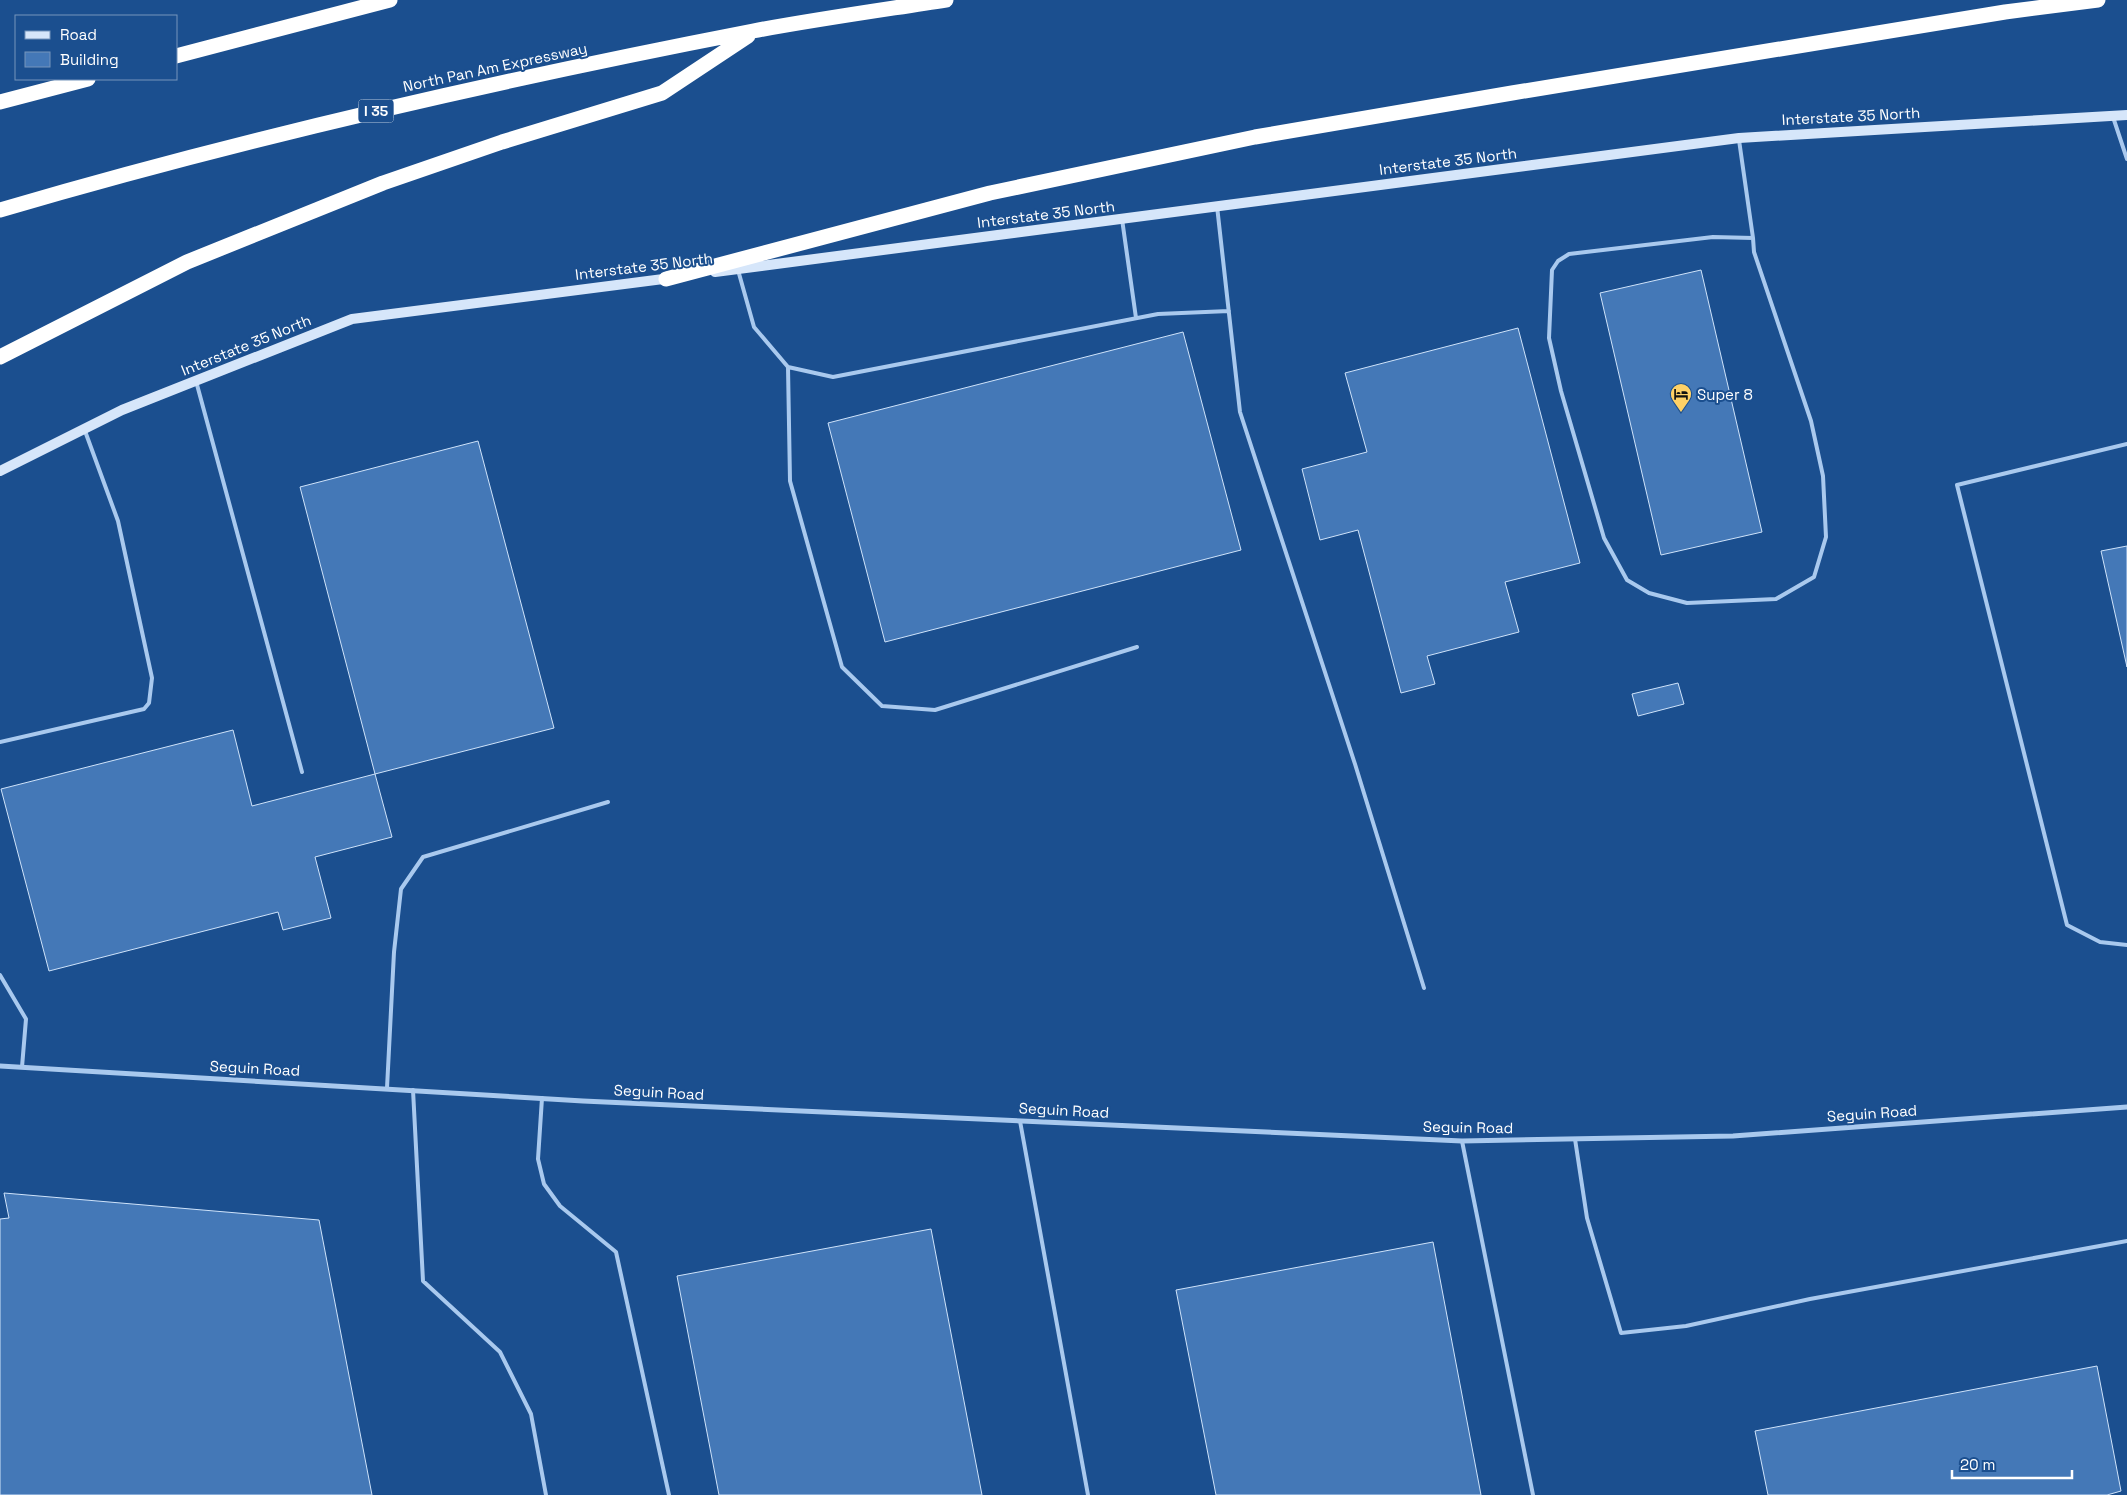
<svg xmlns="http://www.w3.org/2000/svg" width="2127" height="1495" font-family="'Space Grotesk',sans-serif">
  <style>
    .building { fill: #4478b7; stroke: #cfe3fa }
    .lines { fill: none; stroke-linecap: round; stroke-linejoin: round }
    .service { stroke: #a9c9ee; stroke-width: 4 }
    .minor { stroke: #a9c9ee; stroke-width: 5 }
    .secondary { stroke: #d6e6fa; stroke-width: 10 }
    .motorway { stroke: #fff; stroke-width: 15 }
    .labels { text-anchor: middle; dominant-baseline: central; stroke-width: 4; stroke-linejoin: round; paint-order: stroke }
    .shield { fill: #1b4f8f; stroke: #bbcadd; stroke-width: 1 }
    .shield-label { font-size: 14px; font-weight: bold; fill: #fff }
    .street-label { font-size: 15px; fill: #fff; stroke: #1b4f8f }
    .poi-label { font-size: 15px; fill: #fff; stroke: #1b4f8f; text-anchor: start }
  </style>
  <rect width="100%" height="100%" fill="#1b4f8f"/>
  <path class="building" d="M1701 270 1762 532 1661 555 1600 293Z
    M1518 328 1580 563 1505 582 1519 632 1427 656 1435 684 1401 693 1358 530 1320 540 1302 469 1367 452 1345 373Z
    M1183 332 1241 550 885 642 828 423Z
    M478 441 554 728 375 774 300 487Z
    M2127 546V667L2101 551Z
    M1678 683 1684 704 1638 716 1632 694Z
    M233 730 252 806 375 774 392 837 315 857 331 918 283 930 278 912 49 971 1 789Z
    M4 1193 319 1220 372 1495H0V1219L9 1218Z
    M931 1229 982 1495H719L677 1276Z
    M1433 1242 1481 1495H1216L1176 1290Z
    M2097 1366 2121 1491 2107 1495H1768L1755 1431Z"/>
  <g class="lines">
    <path class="service" d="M2113 117 2127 159
      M1739 140 1753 238 1754 252 1811 421 1823 476 1826 537 1814 577 1776 599 1687 603 1649 593 1627 580 1604 538 1561 391 1549 338 1552 270 1558 261 1569 254 1713 237 1753 238
      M1217 206 1240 412 1355 764 1424 988
      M1122 219 1136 318
      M738 270 754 327 788 367 833 377 1158 314 1229 311
      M788 367 790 481 842 667 882 706 935 710 1137 647
      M196 381 302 772
      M2127 444 1957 485 2067 925 2100 942 2127 945
      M0 742 144 709 149 703 152 678 118 521 85 431
      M0 975 26 1019 22 1067
      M387 1088 394 952 401 889 423 857 608 802
      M413 1090 423 1281 500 1352 531 1414 546 1495
      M542 1098 538 1159 544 1184 560 1206 616 1252 669 1495
      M1020 1121 1088 1495
      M1575 1139 1587 1218 1621 1333 1686 1326 1810 1299 2127 1241
      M1462 1141 1533 1495"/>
    <path class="minor" d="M0 1066 583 1101 1462 1141 1733 1136 2127 1107"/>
    <path class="secondary" d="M715 272 1739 138 2127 115
      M0 471 122 410 352 319 671 278"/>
    <path class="motorway" d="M176 56 390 0
      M0 102 88 79
      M0 210C248 137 500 80 753 31 817 19 882 10 946 0
      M666 279 990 193 1255 137 1512 93 2005 12 2098 0
      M0 357 187 262 383 183 502 142 662 93 748 36"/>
  </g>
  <defs>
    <g id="hotel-pin" transform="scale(1.125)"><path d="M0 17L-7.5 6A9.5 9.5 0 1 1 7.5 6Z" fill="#ffd166" stroke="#1b4f8f"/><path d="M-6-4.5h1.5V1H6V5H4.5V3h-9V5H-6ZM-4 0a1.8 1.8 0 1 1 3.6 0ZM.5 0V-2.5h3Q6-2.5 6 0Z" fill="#111"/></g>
  </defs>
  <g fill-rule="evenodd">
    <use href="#hotel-pin" x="1681" y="394"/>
  </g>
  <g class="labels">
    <rect class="shield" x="358.5" y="99.5" width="35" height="23" rx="4"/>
    <g class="shield-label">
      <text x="376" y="111">I 35</text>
    </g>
    <g class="street-label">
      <text transform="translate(495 67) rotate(-12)">North Pan Am Expressway</text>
      <text transform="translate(1851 116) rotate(-3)">Interstate 35 North</text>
      <text transform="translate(1448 161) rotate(-7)">Interstate 35 North</text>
      <text transform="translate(1046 214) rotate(-7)">Interstate 35 North</text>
      <text transform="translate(644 266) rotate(-7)">Interstate 35 North</text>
      <text transform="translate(246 345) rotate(-22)">Interstate 35 North</text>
      <text transform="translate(255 1068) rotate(3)">Seguin Road</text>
      <text transform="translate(659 1092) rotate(3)">Seguin Road</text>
      <text transform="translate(1064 1110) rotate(3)">Seguin Road</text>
      <text transform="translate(1872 1113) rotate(-4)">Seguin Road</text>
      <text transform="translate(1468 1127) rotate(1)">Seguin Road</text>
    </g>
    <g class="poi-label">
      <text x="1697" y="394">Super 8</text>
    </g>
  </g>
  <rect x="15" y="15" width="162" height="65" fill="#1b4f8f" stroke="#7695bc"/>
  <rect x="25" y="31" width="25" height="8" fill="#d6e6fa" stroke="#7695bc"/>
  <text x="60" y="40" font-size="15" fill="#ffffff">Road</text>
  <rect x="25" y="52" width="25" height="15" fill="#4478b7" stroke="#7695bc"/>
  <text x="60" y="65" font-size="15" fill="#ffffff">Building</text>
  <path d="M1952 1470v8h120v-8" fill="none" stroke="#ffffff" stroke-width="2.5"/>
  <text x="1960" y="1470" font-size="15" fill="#ffffff" stroke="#1b4f8f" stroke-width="4" paint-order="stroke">20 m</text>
</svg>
